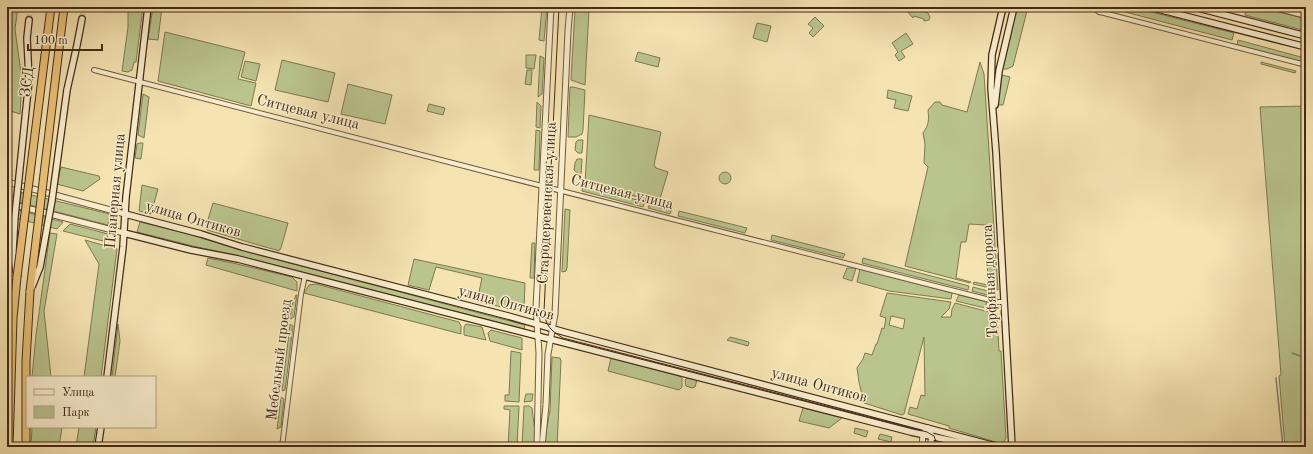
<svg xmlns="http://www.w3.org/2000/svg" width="1313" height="454" font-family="'Old Standard TT',serif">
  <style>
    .green { fill: #bac48d; stroke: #7f7851; fill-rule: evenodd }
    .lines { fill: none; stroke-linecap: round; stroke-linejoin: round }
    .stream { stroke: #798373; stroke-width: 1.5 }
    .secondary-tunnel { stroke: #d2be93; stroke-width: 5.5; stroke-dasharray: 5.5 3; stroke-linecap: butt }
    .minor-casing { stroke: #70593c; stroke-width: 6 }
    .tertiary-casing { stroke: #70593c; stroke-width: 7 }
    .secondary-casing { stroke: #442b15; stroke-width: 8 }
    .motorway-casing { stroke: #442b15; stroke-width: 9 }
    .minor { stroke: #f8edcd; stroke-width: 4 }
    .tertiary { stroke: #f8edcd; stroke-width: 5 }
    .secondary { stroke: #f8edcd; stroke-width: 5.5 }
    .motorway { stroke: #eac279; stroke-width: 7 }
    .tram { stroke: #442b15; stroke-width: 1 }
    .secondary-bridge-casing { stroke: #442b15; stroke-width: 8; stroke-linecap: butt }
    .motorway-bridge-casing { stroke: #442b15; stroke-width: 9; stroke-linecap: butt }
    .secondary-bridge { stroke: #f8edcd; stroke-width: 5.5 }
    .motorway-bridge { stroke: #eac279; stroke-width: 7 }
    .labels { text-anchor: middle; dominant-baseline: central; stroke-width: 3; stroke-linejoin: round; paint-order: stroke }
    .street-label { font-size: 15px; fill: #442b15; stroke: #f8edcd }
  </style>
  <rect width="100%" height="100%" fill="#f5e3b2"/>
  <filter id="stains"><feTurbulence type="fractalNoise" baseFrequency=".005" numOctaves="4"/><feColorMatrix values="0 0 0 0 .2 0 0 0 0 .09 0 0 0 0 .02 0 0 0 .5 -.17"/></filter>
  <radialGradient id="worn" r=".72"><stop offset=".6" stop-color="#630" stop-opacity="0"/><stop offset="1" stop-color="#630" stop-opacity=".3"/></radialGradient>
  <path class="green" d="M7 7H18L15 29 22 80 20 114 7 110V26L9 24 7 19Z
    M128 7H143L136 62H134L132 70 128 72 122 71 128 27Z
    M153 7H162L158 40 148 39Z
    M542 7H547L544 41 539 40Z
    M907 7 928 13 930 17 929 20 924 21V19L914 16 913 18 906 10Z
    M1017 7H1028L1013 66 1007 69H1004L1002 66Z
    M1106 7H1132L1234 33 1232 40Z
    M1246 7H1260L1306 19V31L1245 15Z
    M575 9H589L585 85 571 80Z
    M815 17 824 26 813 37 809 33 813 28 808 24Z
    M757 23 771 26 767 42 753 38Z
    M165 32 245 52 238 79 256 83 251 106 158 81Z
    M906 33 913 44 901 51 905 57 899 61 895 55 898 52 892 43Z
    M1238 40 1301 57 1302 54H1306V63L1237 45Z
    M638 52 660 58 658 67 635 61Z
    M526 55H536L534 69 526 68Z
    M540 56 544 58 542 94 538 97Z
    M282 60 335 73 328 102 275 90Z
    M245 61 260 64 256 81 241 77Z
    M980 62 984 74 998 290 973 284 974 282 988 285 986 225 969 224 966 242H961L956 278 971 282 970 283 905 266 928 167 924 163 925 144 923 133C929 125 929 120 928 110L935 102H940L942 105 967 112Z
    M1261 62 1296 71 1295 73 1261 64Z
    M527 70H532L531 85 525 84Z
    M1002 75 1010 77 1003 105H998L997 94Z
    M348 84 392 95 385 124 341 114Z
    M570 87H573L585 90 583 130 582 134 576 137H568Z
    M888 90 912 96 908 111 894 108 896 100 887 98Z
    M143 94 149 97 144 138 138 135Z
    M537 102 541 106 540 128 536 127Z
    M429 104 445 108 443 115 427 111Z
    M1306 106V447H1285L1279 376 1281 375 1260 107Z
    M589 115 661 132 654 165 656 168 668 172 659 202 585 184Z
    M536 130 540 131 539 170H534Z
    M578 140H583L582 153H578L575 150 576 142Z
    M140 143H143L141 159 135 158 137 144Z
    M577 159H582L581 175 579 174 574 170 575 163Z
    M61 167 99 176 100 179 83 191 57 184Z
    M719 178a6 6 0 1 1 12 0a6 6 0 1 1-12 0Z
    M142 185 158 189 151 214 139 211Z
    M583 186 645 202 643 207 582 191Z
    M15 191 110 214 108 225 14 201 13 196Z
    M213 203 288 223 281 248 279 251 207 230 206 226Z
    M650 204 672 209 670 214 648 208Z
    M7 207 63 222 57 229 7 216Z
    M565 209 570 210 567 268 566 271 562 272Z
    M679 211 747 228 745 233 678 216Z
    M140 222 188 234 241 250 525 325 524 329 239 256 193 246 137 232Z
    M70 224 108 234 107 238 103 241 63 231Z
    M50 233 57 234 44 311 51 377H32L36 335Z
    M772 235 845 254 843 258 771 240Z
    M85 240 117 249 101 377H84L99 264Z
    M532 243H535L534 278H530Z
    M208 258 237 264 292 277 297 282V291L206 265Z
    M863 258 969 286 968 290 862 263Z
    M414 259 525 283 524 310 518 309V311L477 301 482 278 436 267 429 290 408 285Z
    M847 268H856L852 281 843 278Z
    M860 269 952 293 951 299 889 291 857 282Z
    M316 284 459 322 461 326V334L304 293 309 285Z
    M973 287 988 291 987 295 972 291Z
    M887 293 951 302 949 309 941 317H951L952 309 955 303 997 314 999 351H1001L1006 438 1004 442 999 443 949 428V426L908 414 910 407 917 409 921 395 925 396 924 337 904 414 902 415 864 403 859 382 857 368 863 359 865 353 872 355 876 344H877L882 328 884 329 886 318 880 316ZM891 316 905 319 903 329 889 325Z
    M296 295H297L294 317 290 319 292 305Z
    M959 295 987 302 985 308 956 301Z
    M118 324 120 341 115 377H112Z
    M290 324 293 326 285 390 282 391Z
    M466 324 482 327 486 340 464 335V327Z
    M491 330 522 338V350L490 341 488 333Z
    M730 337 749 342 748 346 727 340Z
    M511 351 521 353 519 402 505 401V395H509Z
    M552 357 560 358 561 361 557 447H545L546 432 550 411Z
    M611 358 679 376 682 378V387L679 390 608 371Z
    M687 378 697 380 695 387 692 388 686 386 685 380Z
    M526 394H533L532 401 524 402Z
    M281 397 284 399 281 427 277 429Z
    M504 406H519L517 447H508L510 410 504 409Z
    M524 406H529L532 408 535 432 534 447H522Z
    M803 408 842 418 829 428 799 421Z
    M32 427H62L59 447H31Z
    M79 427H96L93 447H76Z
    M855 428 868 431 866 437 854 433Z
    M880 434 892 437 891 442 878 439Z"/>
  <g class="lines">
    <path class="stream" d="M1292 353 1306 358
      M1276 378 1283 447"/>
    <path class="secondary-tunnel" d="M82 19 83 7
      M29 20 31 7"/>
    <g class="minor-casing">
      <path id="minor" d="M1093 7 1099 12 1104 13 1306 65
        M1271 7 1306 16
        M94 70 499 175 998 302H1004
        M282 447 301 294 305 276"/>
    </g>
    <g class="tertiary-casing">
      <path id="tertiary" d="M7 182 125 214
        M7 203 124 233
        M537 447 539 353 536 308 551 7
        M542 447 546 405 548 354 555 314 568 31 570 7
        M922 447 923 434 928 428 932 436 930 447"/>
    </g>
    <g class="secondary-casing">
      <path id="secondary" d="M1003 7 992 55 991 88 996 152 1012 447
        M1150 7 1306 47
        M1194 7 1306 36
        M29 80 27 38 29 20
        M67 90 77 45 82 19
        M995 105 999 71 1014 7
        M125 214 201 234 242 247 508 316 564 332 999 447
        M15 216 13 250 16 271
        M124 233 191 250 238 259 911 432 981 447
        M107 377 123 247 126 197 148 7
        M98 447 101 427"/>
    </g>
    <g class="motorway-casing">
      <path id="motorway" d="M9 447 13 318 17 277
        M26 447V361L30 291"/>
    </g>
    <use href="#minor" class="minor"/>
    <use href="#tertiary" class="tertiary"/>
    <use href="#secondary" class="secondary"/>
    <use href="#motorway" class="motorway"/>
    <path class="tram" d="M559 7 544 311C546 326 550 330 563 338L927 432 934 436 938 447"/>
    <g class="secondary-bridge-casing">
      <path id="secondary-bridge" d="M15 216 29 80
        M32 287 40 267 52 200 67 90"/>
    </g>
    <g class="motorway-bridge-casing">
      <path id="motorway-bridge" d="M17 277 51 7
        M30 291 64 7"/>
    </g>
    <use href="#secondary-bridge" class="secondary-bridge"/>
    <use href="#motorway-bridge" class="motorway-bridge"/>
  </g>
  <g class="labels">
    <g class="street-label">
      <text transform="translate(28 82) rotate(-83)">ЗСД</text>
      <text transform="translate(308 113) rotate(14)">Ситцевая улица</text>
      <text transform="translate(116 191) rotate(-85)">Планерная улица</text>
      <text transform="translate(622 193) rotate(14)">Ситцевая улица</text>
      <text transform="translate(548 203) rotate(-87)">Стародеревенская улица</text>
      <text transform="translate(193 220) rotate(16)">улица Оптиков</text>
      <text transform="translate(991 281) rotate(-93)">Торфяная дорога</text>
      <text transform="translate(506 304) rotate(15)">улица Оптиков</text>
      <text transform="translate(280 360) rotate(-83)">Мебельный проезд</text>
      <text transform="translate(819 386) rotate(15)">улица Оптиков</text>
    </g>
  </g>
  <rect width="1313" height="454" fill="none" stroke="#f5e3b2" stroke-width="24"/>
  <rect x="8" y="8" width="1297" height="438" fill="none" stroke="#442b15" stroke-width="2"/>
  <rect x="12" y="12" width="1289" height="430" fill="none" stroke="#442b15"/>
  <rect x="26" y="376" width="130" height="52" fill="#f8edcd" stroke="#b09f83"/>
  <rect x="34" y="389" width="20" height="6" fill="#f8edcd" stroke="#b09f83"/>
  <text x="62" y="396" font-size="12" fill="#442b15">Улица</text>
  <rect x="34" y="406" width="20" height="12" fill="#bac48d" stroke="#b09f83"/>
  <text x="62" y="416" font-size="12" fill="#442b15">Парк</text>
  <path d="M28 44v6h74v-6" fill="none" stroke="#442b15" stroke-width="2"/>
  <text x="34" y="44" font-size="12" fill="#442b15" stroke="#f8edcd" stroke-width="3" paint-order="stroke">100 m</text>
  <rect width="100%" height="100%" filter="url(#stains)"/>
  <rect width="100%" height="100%" fill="url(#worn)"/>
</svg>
